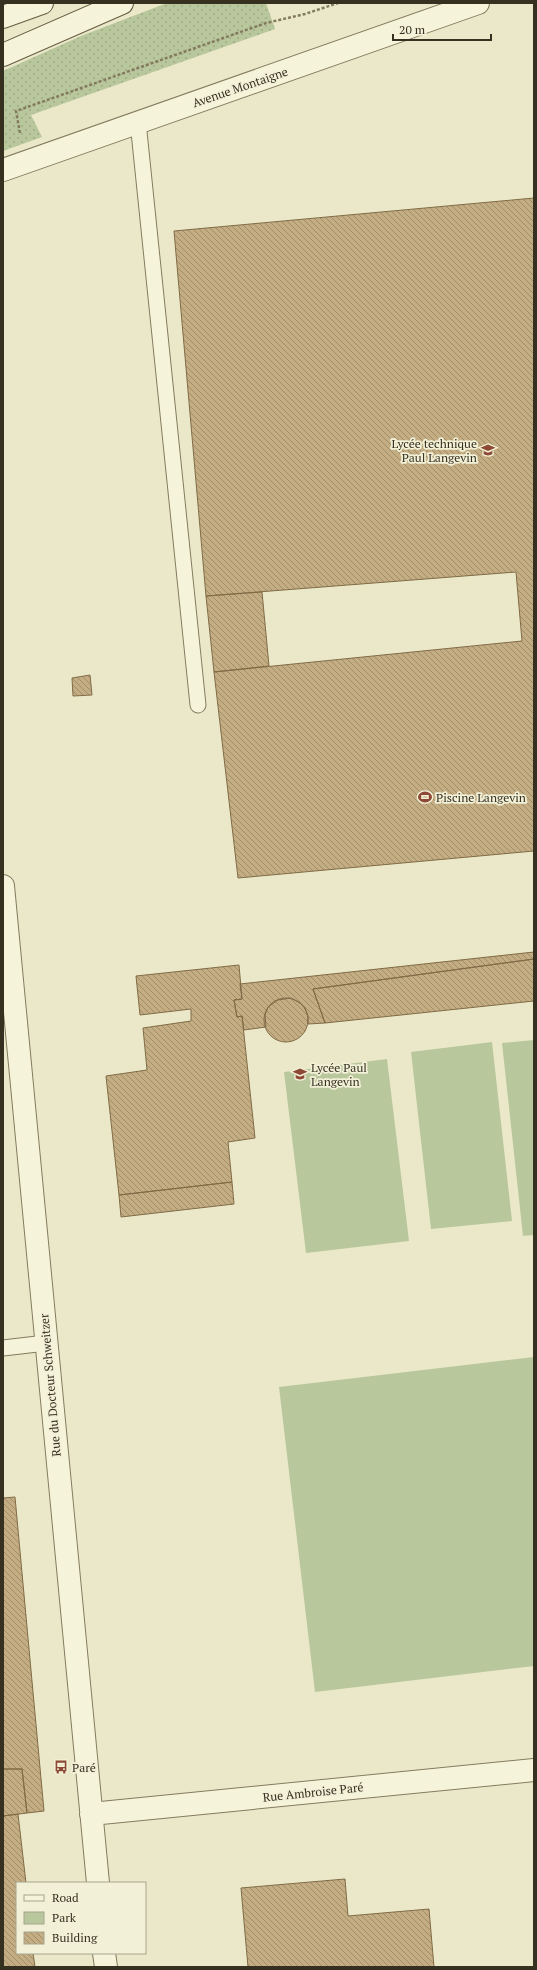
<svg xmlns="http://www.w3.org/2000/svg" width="537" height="1970" font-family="'PT Serif',serif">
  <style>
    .grass { fill: url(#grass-dots) }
    .green { fill: #b9c79d }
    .building { fill: url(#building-back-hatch); stroke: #816b47 }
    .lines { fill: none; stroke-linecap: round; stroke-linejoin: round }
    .service-casing { stroke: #847b5f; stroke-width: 17 }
    .minor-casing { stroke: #847b5f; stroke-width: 24 }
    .secondary-casing { stroke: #665c42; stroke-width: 24 }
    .path { stroke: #847b5f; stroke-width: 2.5; stroke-dasharray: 3 2; stroke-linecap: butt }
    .service { stroke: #f5f4db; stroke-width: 15 }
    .minor { stroke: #f5f4db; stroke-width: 22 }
    .secondary { stroke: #f5f4db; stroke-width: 22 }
    .labels { text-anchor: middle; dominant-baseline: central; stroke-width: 3.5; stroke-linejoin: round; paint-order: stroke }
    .street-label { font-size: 12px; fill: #363021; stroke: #f2f1d7 }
    .poi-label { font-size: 12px; fill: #363021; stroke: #f2f1d7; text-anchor: start }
  </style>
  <defs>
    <pattern id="grass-dots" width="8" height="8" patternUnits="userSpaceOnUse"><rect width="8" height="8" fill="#b9c79d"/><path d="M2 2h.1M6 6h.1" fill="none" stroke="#a0ab87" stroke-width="1.8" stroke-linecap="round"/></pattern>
    <pattern id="building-back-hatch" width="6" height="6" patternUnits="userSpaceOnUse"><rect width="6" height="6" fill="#c4ad82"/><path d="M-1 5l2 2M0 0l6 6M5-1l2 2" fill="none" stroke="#a08d6a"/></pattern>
  </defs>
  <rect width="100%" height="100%" fill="#eae8c8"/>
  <path class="grass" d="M167 3H266L275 29 31 115 42 137 3 151V71L81 36Z"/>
  <path class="green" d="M534 1040V1235L523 1236 502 1043Z
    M492 1042 512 1221 431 1229 411 1052Z
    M387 1059 409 1241 306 1253 284 1072Z
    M534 1357V1666L315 1692 279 1387Z"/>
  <path class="building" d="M534 198V851L238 878 214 672 522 641 516 572 206 596 174 231Z
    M262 592 269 666 214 672 206 596Z
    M90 675 92 695 73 696 72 678Z
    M534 952V959L313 989 325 1023 308 1024V1016L305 1008 300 1003 291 998 278 1000 268 1007 265 1015 266 1027 244 1030 242 1016 237 1017 234 1000 242 999 240 984Z
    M534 959V1001L325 1023 313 989Z
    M239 965 242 999 234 1000 237 1017 242 1016 255 1138 228 1142 232 1182 119 1195 106 1076 147 1070 143 1028 191 1021V1009L140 1015 136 976Z
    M264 1020a22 22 0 1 1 44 0a22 22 0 1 1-44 0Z
    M232 1182 234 1204 121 1217 119 1195Z
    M15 1497 44 1811 27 1813 22 1769H3V1498Z
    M3 1769H22L27 1813 3 1816Z
    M18 1814 26 1883H17V1953H33L35 1967H3V1816Z
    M345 1879 348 1916 429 1909 434 1967H248L241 1888Z"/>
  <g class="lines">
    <g class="service-casing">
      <path id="service" d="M138 122 198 705
        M3 1348 46 1343"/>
    </g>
    <g class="minor-casing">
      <path id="minor" d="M3 170 478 3
        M3 886 98 1883
        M91 1814 534 1770
        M104 1953 106 1967"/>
    </g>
    <g class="secondary-casing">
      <path id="secondary" d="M3 17 42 3
        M3 55 122 3"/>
    </g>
    <path class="path" d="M20 133 16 111 266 23 305 14 338 3"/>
    <use href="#service" class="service"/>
    <use href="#minor" class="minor"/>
    <use href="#secondary" class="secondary"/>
  </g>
  <defs>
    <g id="school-bare" transform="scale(1.08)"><path d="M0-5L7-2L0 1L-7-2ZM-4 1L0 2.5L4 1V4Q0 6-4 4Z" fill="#8d4935" stroke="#f2f1d7" stroke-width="2.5" paint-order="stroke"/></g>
    <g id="stadium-bare" transform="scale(1.08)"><path d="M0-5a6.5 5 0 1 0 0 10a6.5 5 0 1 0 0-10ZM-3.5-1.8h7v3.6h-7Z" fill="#8d4935" stroke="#f2f1d7" stroke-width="2.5" paint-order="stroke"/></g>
    <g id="bus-bare" transform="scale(1.08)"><path d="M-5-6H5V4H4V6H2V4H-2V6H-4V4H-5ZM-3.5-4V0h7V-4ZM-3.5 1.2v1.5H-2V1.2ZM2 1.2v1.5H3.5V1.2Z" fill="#8d4935" stroke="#f2f1d7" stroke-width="2.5" paint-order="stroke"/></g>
  </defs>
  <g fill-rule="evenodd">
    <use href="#school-bare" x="488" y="450"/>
    <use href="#stadium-bare" x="425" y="797"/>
    <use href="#school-bare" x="300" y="1074"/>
    <use href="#bus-bare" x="61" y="1767"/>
  </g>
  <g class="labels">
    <g class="street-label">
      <text transform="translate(240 87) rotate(-19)">Avenue Montaigne</text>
      <text transform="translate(50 1385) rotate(-95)">Rue du Docteur Schweitzer</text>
      <text transform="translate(313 1792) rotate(-6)">Rue Ambroise Paré</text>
    </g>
    <g class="poi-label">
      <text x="477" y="443" text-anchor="end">Lycée technique<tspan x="477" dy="14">Paul Langevin</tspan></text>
      <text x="436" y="797">Piscine Langevin</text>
      <text x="311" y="1067">Lycée Paul<tspan x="311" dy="14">Langevin</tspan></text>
      <text x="72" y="1767">Paré</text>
    </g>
  </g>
  <rect width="537" height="1970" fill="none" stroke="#363021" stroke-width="8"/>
  <rect x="16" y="1882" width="130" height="72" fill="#f2f1d7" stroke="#a7a48e"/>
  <rect x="24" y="1895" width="20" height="6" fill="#f5f4db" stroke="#a7a48e"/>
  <text x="52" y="1902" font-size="12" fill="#363021">Road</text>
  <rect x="24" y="1912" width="20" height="12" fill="#b9c79d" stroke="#a7a48e"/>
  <text x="52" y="1922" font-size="12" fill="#363021">Park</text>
  <rect x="24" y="1932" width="20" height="12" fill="url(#building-back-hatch)" stroke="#a7a48e"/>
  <text x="52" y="1942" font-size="12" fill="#363021">Building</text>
  <path d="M393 34v6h98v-6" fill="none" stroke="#363021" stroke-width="2"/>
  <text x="399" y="34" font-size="12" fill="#363021" stroke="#f2f1d7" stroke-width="3" paint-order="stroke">20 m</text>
</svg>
